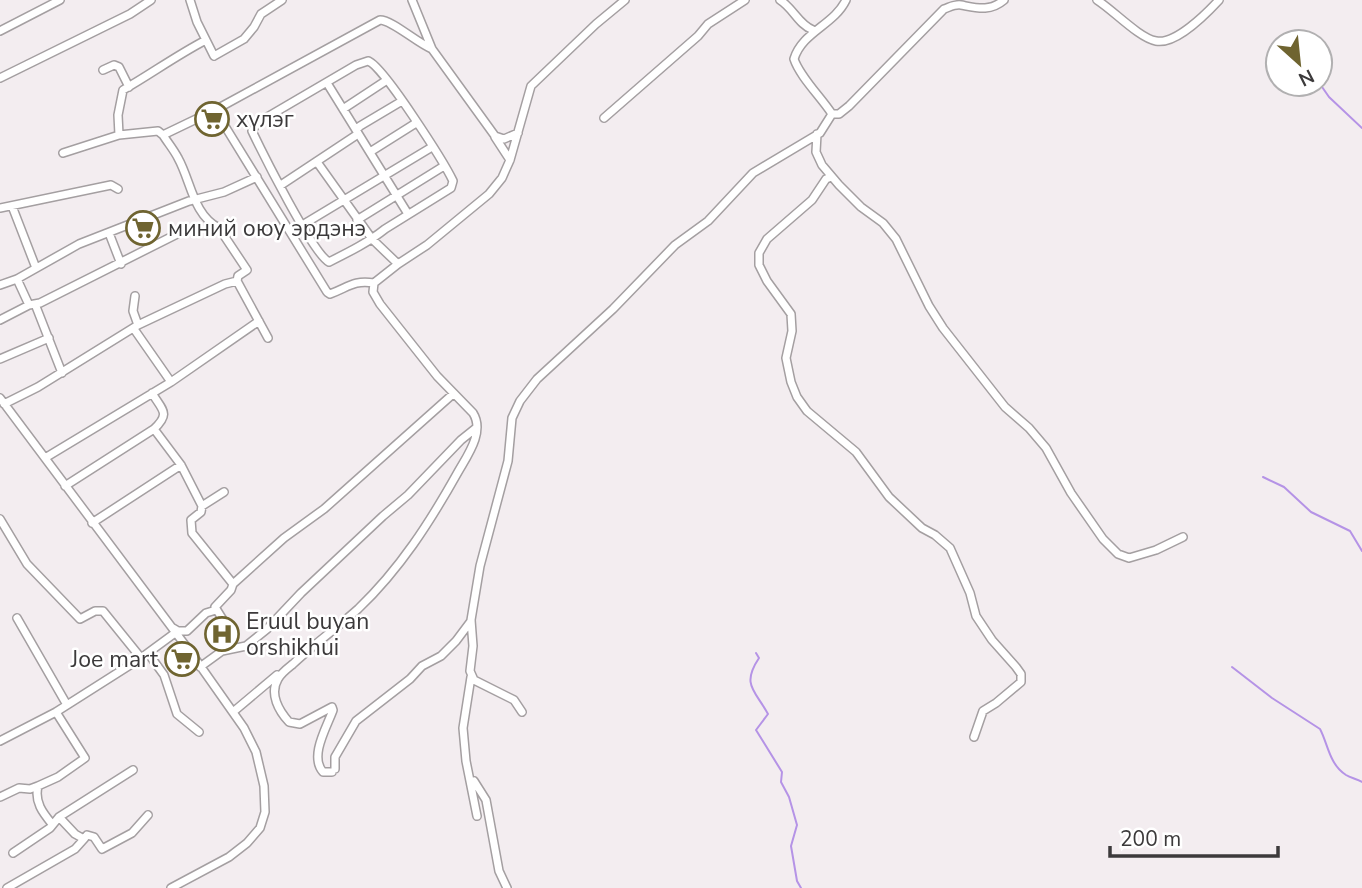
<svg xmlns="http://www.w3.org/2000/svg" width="1362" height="888" font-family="'Nunito Sans',sans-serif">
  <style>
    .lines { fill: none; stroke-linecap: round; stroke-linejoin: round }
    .stream { stroke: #b593e6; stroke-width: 2 }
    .minor-casing { stroke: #a49fa1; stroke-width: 10 }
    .minor { stroke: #fff; stroke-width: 7 }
    .labels { text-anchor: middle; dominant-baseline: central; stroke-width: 5; stroke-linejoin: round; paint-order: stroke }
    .poi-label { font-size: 23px; fill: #3c3a3b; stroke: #fff; text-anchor: start }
  </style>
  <rect width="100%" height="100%" fill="#f3edf0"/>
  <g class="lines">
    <path class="stream" d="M1320 84 1329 97 1362 128
      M1263 477 1284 487 1311 512 1350 531 1362 551
      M756 653 759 658C741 685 755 690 768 714L756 730 782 772 781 782 789 797 797 825 791 846 797 881 801 888
      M1232 667 1272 698 1320 729C1328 744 1329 764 1346 775 1351 778 1357 779 1362 782"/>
    <g class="minor-casing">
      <path id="minor" d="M190 0 197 22 214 56 244 39 254 27 261 14 282 0
        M412 0 432 49 495 136 504 139 518 133
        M780 0C793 8 799 25 813 30
        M1097 0C1113 10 1139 38 1156 41 1175 45 1206 14 1219 0
        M0 31 60 0
        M368 61C382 64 445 164 453 181L451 188 385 229C369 242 349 252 329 262 313 254 263 154 252 131L257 123 356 65Z
        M103 70 114 65 119 67 129 87
        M0 78 130 14 151 0
        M327 83 408 214
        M343 109 387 80
        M215 110 327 292 330 294C349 287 353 280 374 283
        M832 114C821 97 800 77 794 59 802 32 834 25 846 0
        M604 118 698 36 708 24 745 0
        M817 134 816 152 822 165 839 185 861 207 883 223 896 239 929 306 943 328 1005 407 1029 428 1046 448 1071 493 1103 539 1118 554 1129 558 1156 550 1183 537
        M119 135 118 115 123 90C151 74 177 55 206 40
        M495 137 510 160
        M370 152 416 123
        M63 153 119 135 158 131 163 135 215 110 380 20C392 20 417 43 432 49
        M317 162 372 239 398 264 427 245 489 194 502 178 510 160 531 86 596 24 625 0
        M831 177 826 179 812 200 767 239 759 253V265L767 281 791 314 792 331 786 358 791 382 797 397 807 411 856 452 889 497 922 528 935 535 950 548 970 593 976 616 992 640 1016 667 1021 674V682L996 703 983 711 974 737
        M281 185 358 134 357 129 360 126 402 101
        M12 206 36 268
        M0 208 111 185 118 189
        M357 220 444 166
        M304 224 432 147
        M109 233 121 264
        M17 279 29 305
        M237 281 268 338
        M0 285 17 279 79 244 189 201 224 192 257 177
        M135 296 133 311 138 325
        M35 304 62 373
        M0 320 29 305 40 303 179 233
        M134 329 171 382
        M0 359 49 338
        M152 393C162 410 171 413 154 429L181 465 202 506 201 512 191 520 192 533 233 584
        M0 398 194 657 244 728 256 752 264 786 265 812 260 828 247 843 229 857 171 888
        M4 404 38 387 138 325 225 284 237 281 238 276 247 270 219 228C193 215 191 181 178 158 174 150 168 143 163 135
        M45 458 171 382 259 321
        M65 486 154 429
        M202 506 224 492
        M0 519 27 564 80 619 95 611H103L141 658 175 633
        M92 523 181 465
        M17 618 67 705
        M173 628 178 631H187L206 613 216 610
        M229 648 233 636 215 607 231 590 233 584 284 538 324 509 453 394
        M148 653 164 675 177 714 199 732
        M200 667 222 651 246 646 267 629 301 593 383 516 408 495 461 440 476 428
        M471 677 463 728 466 761 477 816
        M233 712 277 675
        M522 712 514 700 474 680 470 671 473 646 471 620 480 566 508 461 512 418 520 401 537 379 613 309 675 245 708 221 753 173 820 133 832 114H839L849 106 944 9C950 7 955 4 961 5 977 8 990 12 1004 0
        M0 741 56 712 141 658
        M335 769V757L356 721 410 679 422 666 441 656 456 641 471 621
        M332 772H323C309 756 327 727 333 710L332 707 300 724 289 722C279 711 269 694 278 679 281 673 288 668 293 664 314 644 337 628 358 609 400 569 430 522 458 472 467 456 485 432 473 413L437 376 380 304 373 292 374 283 398 264
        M474 781 486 800 499 871 507 888
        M0 797 19 788 30 789 38 786
        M59 817 75 834 84 839 87 835 94 837 102 849 132 833 148 815
        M52 824C43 813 34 802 38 786L58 777 85 758 56 712
        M13 853 50 828 59 817 133 770
        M7 888 75 849 84 839"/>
    </g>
    <use href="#minor" class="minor"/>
  </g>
  <defs>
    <g id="supermarket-ring" transform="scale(1.75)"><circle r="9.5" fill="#fff" stroke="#6f6430" stroke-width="1.5"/><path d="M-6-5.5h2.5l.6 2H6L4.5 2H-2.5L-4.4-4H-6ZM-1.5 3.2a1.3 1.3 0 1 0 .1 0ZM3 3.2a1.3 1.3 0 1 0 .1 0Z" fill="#6f6430"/></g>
    <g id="hospital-ring" transform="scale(1.75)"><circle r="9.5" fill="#fff" stroke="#6f6430" stroke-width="1.5"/><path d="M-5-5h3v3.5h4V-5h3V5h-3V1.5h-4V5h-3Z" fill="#6f6430"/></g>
  </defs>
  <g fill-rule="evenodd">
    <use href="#supermarket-ring" x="212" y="119"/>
    <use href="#supermarket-ring" x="143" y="228"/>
    <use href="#hospital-ring" x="222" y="634"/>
    <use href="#supermarket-ring" x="182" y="659"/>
  </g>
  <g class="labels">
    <g class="poi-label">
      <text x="236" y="119">хүлэг</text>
      <text x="168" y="228">миний оюу эрдэнэ</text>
      <text x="246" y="621">Eruul buyan<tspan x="246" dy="26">orshikhui</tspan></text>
      <text x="158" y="659" text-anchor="end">Joe mart</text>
    </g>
  </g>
  <g transform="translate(1299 63) rotate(153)"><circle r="33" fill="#ffffff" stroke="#b1b0b1" stroke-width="2"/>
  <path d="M0-5L12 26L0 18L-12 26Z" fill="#6f6430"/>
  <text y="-10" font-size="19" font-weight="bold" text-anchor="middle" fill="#3c3a3b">N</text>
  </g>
  <path d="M1110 846v10h168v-10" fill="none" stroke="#3c3a3b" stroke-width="3.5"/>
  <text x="1120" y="846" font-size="21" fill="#3c3a3b" stroke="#ffffff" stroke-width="5" paint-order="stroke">200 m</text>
</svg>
